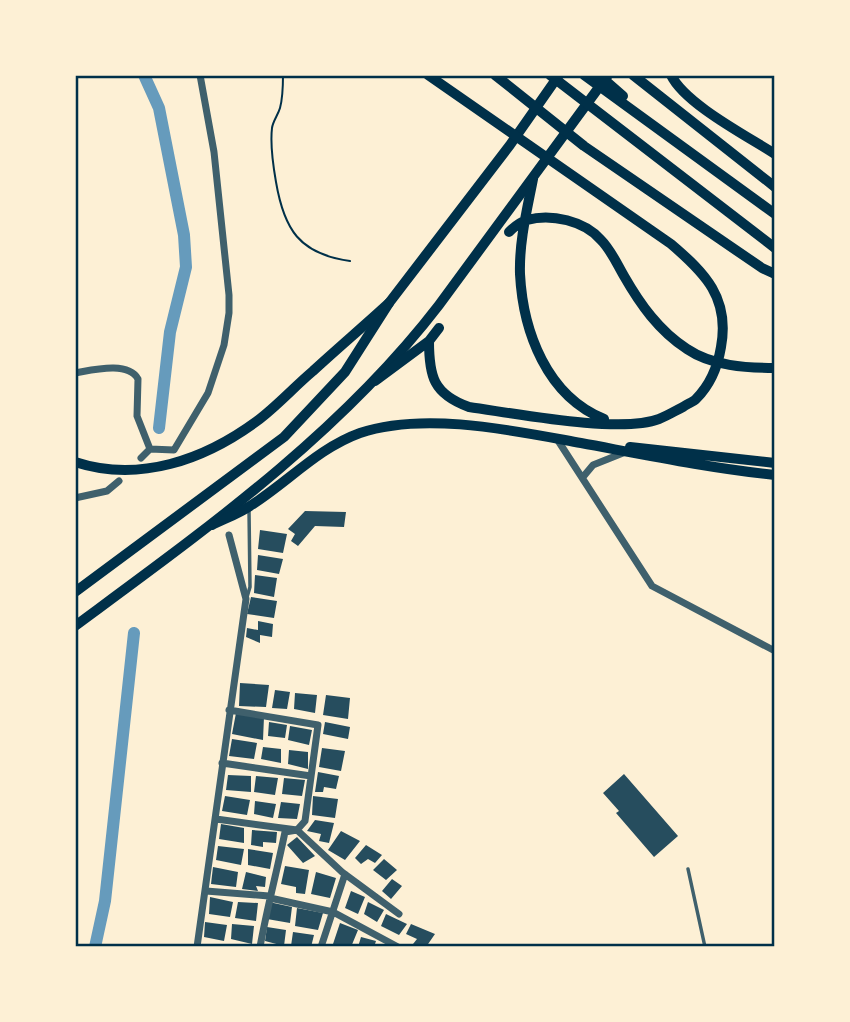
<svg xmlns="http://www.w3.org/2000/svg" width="850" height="1022" font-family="'Fira Sans Condensed',sans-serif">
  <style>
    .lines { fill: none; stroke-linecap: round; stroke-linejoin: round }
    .canal { stroke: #669bbc; stroke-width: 12 }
    .building { fill: #264d5e }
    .path { stroke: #003049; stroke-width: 2 }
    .service { stroke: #3f606c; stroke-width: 3.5 }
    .minor { stroke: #3f606c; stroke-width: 7 }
    .primary { stroke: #003049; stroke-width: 10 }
    .trunk { stroke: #003049; stroke-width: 10 }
    .neatline { fill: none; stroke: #003049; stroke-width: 2.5 }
  </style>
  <rect width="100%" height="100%" fill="#fdf0d5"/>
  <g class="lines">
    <path class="canal" d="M144 75 159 108 184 235 186 267 170 332 159 428
      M95 947 105 901 134 633"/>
  </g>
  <path class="building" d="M305 511 346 512 344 527 315 526 298 546 291 541 295 534 288 529Z
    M260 530 287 534 283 553 258 549Z
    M258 555 283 559 279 574 257 570Z
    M255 575 277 578 274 597 254 593Z
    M251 597 277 601 274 618 247 614Z
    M258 621 273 624 272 637 260 635V643L246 637 247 628 258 630Z
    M240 683 269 685 266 707 239 706Z
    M275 690 290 692 287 709 272 708Z
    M295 693 317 695 315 713 294 709Z
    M326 695 350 698 348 719 323 715Z
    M236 713 264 717 263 740 232 734Z
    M269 722 287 725 285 738 268 736Z
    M325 722 350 727 348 739 323 734Z
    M290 726 312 730 309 745 288 740Z
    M232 739 257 743 254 759 229 756Z
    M263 747 281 749V763L261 759Z
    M322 748 345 751 341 771 319 767Z
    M289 750 308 752V769L288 764Z
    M318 772 339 776 336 789 324 787 323 792H315Z
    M624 774 678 836 654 857 616 813 619 811 603 793Z
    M228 775 251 776V792L226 790Z
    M256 776 278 778 275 795 254 792Z
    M284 778 305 780 302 796 282 794Z
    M225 796 250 800 247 815 222 811Z
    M313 796 338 799 335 818 312 815Z
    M255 801 276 804 273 818 254 814Z
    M281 802 300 804 297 819 278 818Z
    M315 820 334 823 329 843 319 841 321 834 307 831Z
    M221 824 244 828V843L219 839Z
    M252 830 277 832 276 843 263 842V847L251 845Z
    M341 831 360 841 345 860 328 850Z
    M297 837 315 856 303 863 287 845Z
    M366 845 382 855 375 863 368 859 361 864 355 858Z
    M218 846 244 849 241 865 216 860Z
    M248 849 273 853 270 869 248 865Z
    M384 859 397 870 386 880 373 870Z
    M285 866 309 870 305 894 296 893V887L281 884Z
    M213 867 238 872 236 887 211 884Z
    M246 872 266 877 265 887 256 886 258 891 242 889Z
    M316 872 336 878 330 898 311 894Z
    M392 879 402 886 391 899 382 891Z
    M351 891 365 897 358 914 345 908Z
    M210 897 233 902 230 917 209 914Z
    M238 902 258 903 256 921 235 918Z
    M269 902 292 907 290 923 267 919Z
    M368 902 384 910 377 922 364 914Z
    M297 908 323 913 318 930 295 926Z
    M386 914 407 924 399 935 381 926Z
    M205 922 227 925 224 941 204 937Z
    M340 923 358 930 351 947H332Z
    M232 924 254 926 252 944 231 939Z
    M411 924 435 934 426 947 413 944 417 939 406 934Z
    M267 927 286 930 284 946 265 941Z
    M293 932 314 935 311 947 291 946Z
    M361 937 376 941 374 947H358Z"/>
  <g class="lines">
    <path class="path" d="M283 75C283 86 283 97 280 108 278 115 273 121 272 128 270 145 273 165 276 182 284 229 299 254 350 261"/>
    <path class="service" d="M247 597 250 587 249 510
      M688 869 705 947"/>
    <path class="minor" d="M75 373C93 370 128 361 138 379L137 416 150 449
      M557 439 652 586 775 651
      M141 458 150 449 174 450 208 393 224 345 229 313V295L214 152 200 75
      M583 477 593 465 623 453
      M75 498 107 491 119 481
      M229 710 318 725 305 821 297 830 285 832C277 871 267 908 260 947
      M222 763 311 776
      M216 819 297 830 342 872 399 914
      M206 891 269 896 270 898 333 912 398 947
      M197 947 246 599 229 535
      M321 947 345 874"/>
    <path class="primary" d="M75 592 284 437 345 372 389 303 510 145 559 75
      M75 626C205 530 340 434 439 305L608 75"/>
    <path class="trunk" d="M428 75 671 244C705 273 730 298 721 347 718 365 710 385 696 399 693 402 687 404 683 407 675 411 667 416 659 419 620 434 513 413 469 407 433 394 429 376 429 341
      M495 75 584 146 762 268 775 274
      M550 75 775 248
      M584 75 775 214
      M599 75 623 96
      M633 75 775 187
      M671 75C685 104 747 136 775 154
      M533 179C527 210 519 242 520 274 523 332 547 396 604 419
      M509 232C514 227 520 222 527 220 551 213 585 221 601 240 611 250 617 264 624 276 640 304 659 331 687 349 712 366 746 368 775 368
      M375 381 429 341 439 328
      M630 447 775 463
      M75 462C139 483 204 460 257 421 276 407 294 387 313 371 338 348 364 326 389 303
      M212 525C224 519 238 514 250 506 287 483 318 448 360 433 425 411 515 431 581 443 646 455 709 468 775 475"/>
  </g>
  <rect width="850" height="1022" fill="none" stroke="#fdf0d5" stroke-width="154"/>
  <rect x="77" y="77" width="696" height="868" class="neatline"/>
</svg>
